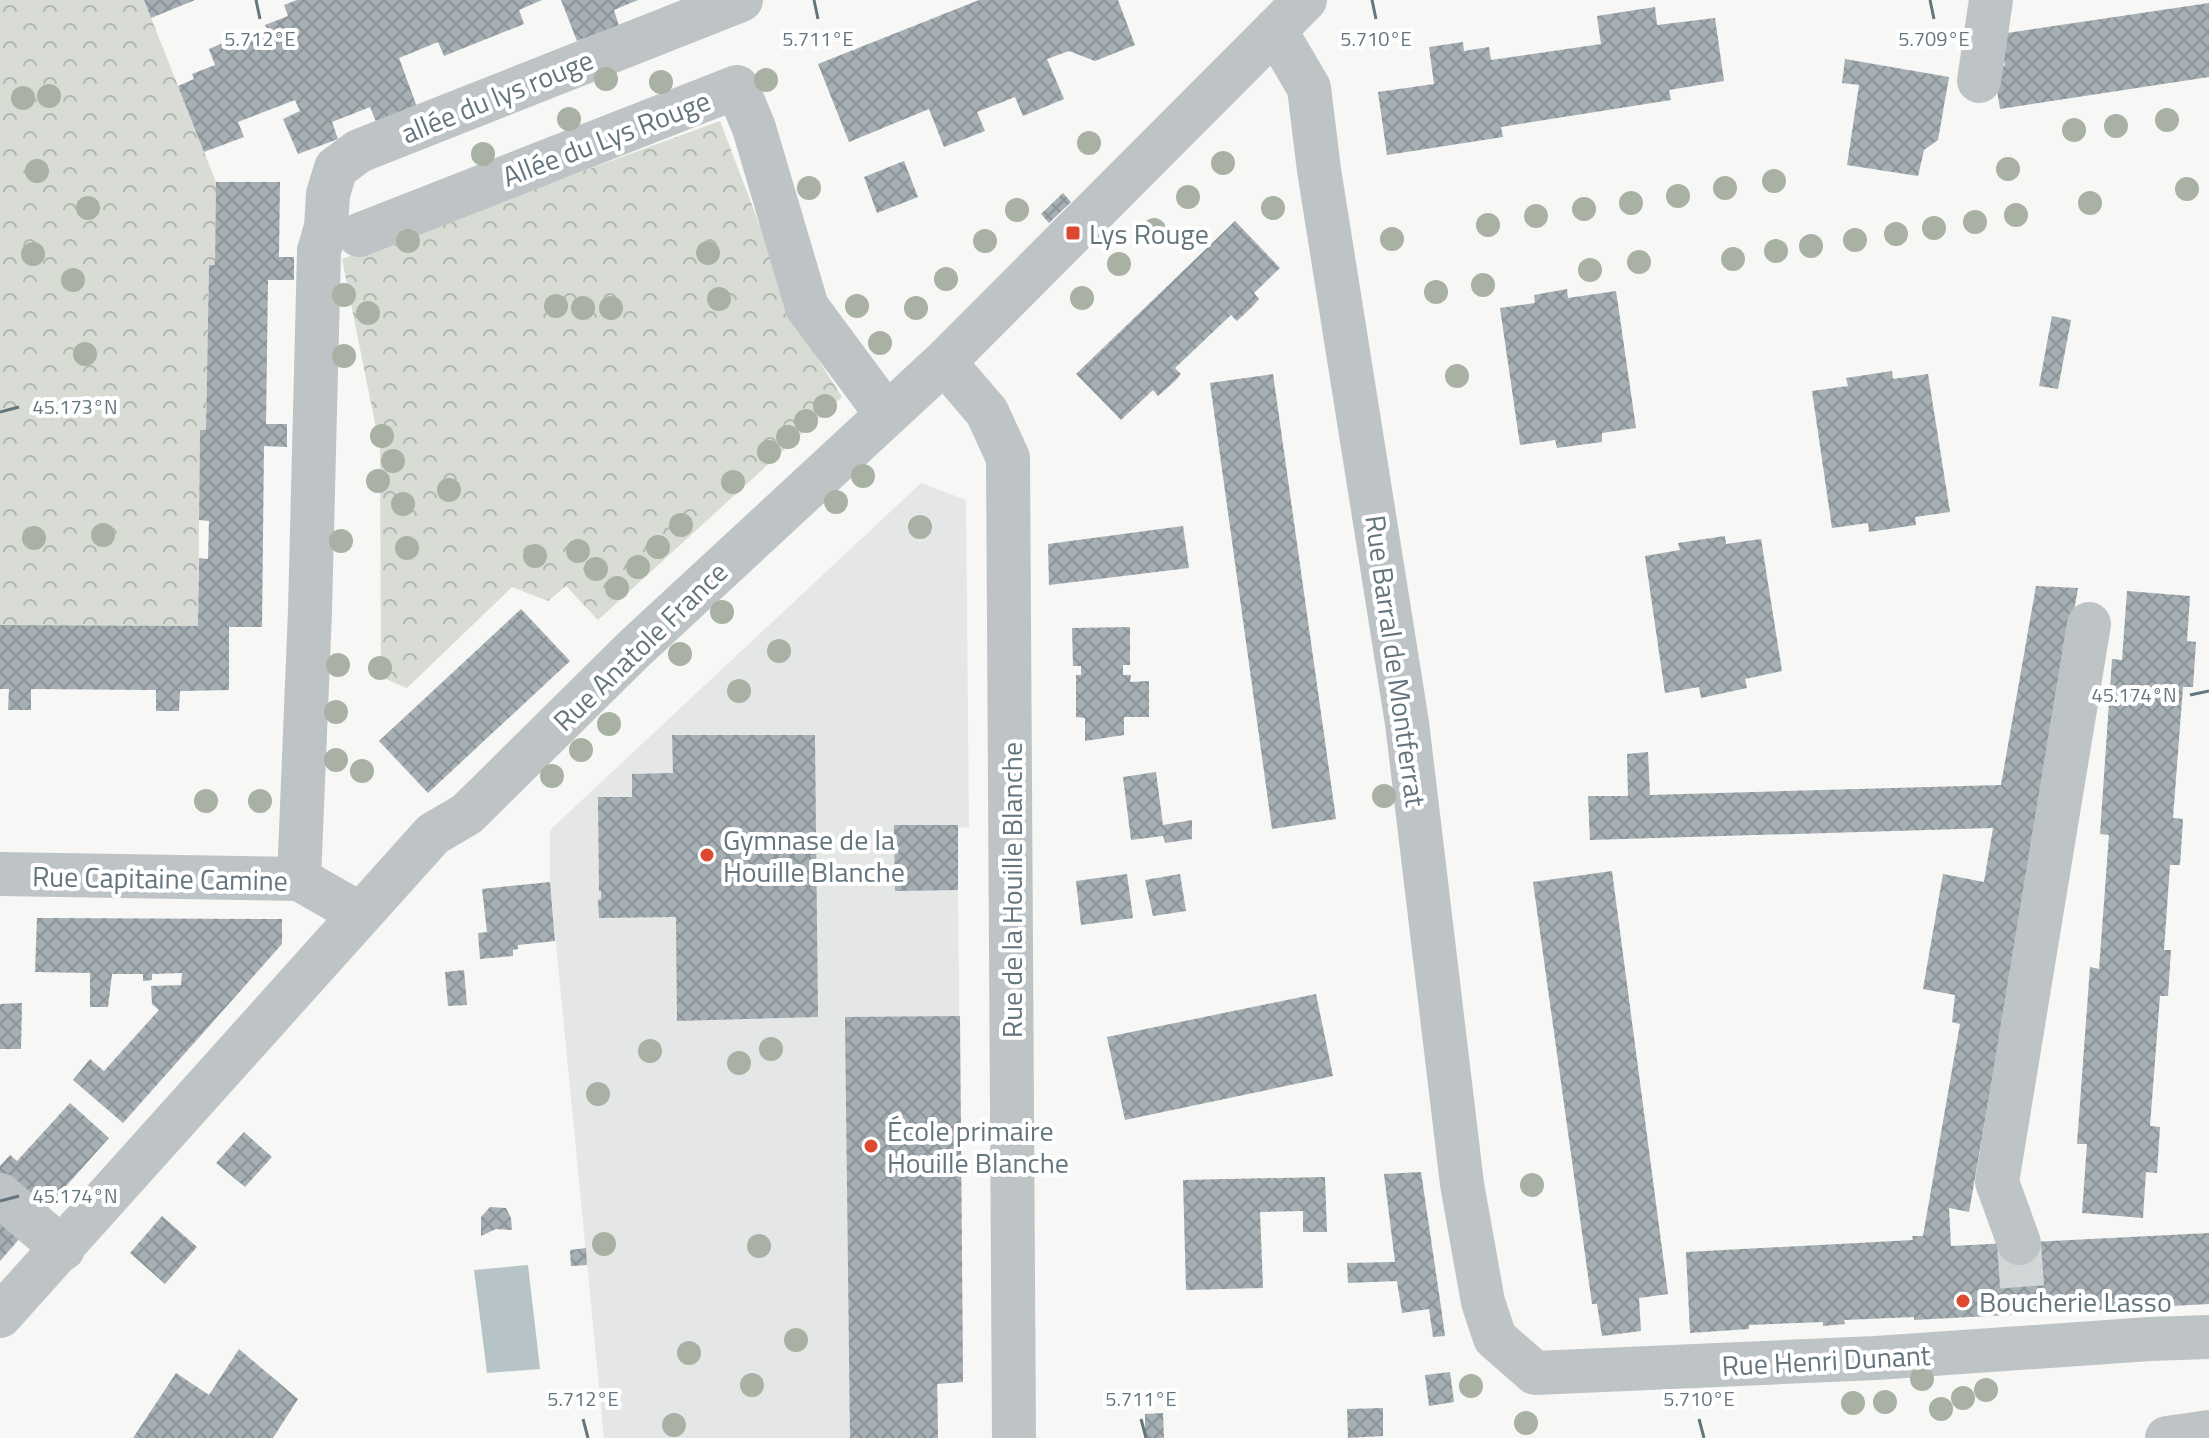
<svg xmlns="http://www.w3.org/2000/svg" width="2209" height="1438" font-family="'Titillium Web',sans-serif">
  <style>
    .built { fill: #e5e7e6 }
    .park { fill: url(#park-crowns) }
    .water { fill: #b6c4c7 }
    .building { fill: url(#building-cross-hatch) }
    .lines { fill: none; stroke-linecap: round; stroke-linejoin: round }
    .minor-tunnel { stroke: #d2d6d7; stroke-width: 44; stroke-dasharray: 44 22; stroke-linecap: butt }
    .minor { stroke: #bec3c6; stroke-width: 44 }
    .tree { fill: #a8b1a4 }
    .ticks { fill: none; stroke: #64757e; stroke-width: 3 }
    .poi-dot { fill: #dc4830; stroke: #fff; stroke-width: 3 }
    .labels { text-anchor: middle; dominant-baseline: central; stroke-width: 8; stroke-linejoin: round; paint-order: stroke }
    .street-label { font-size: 28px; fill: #64757e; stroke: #fff }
    .poi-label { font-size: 28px; fill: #64757e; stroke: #fff; text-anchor: start }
    .ticks-label { font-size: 20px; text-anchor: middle; fill: #64757e; stroke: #fff; stroke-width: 8; stroke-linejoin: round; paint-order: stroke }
  </style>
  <defs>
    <pattern id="park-crowns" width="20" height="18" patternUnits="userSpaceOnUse" patternTransform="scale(2)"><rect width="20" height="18" fill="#d8dcd4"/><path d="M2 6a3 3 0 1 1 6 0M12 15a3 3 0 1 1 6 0" fill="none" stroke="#b3b7b1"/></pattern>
    <pattern id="building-cross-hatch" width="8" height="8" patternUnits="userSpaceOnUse" patternTransform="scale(2)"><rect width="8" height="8" fill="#a6afb4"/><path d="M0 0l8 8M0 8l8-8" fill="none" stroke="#8b9398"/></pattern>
  </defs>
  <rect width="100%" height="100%" fill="#f7f7f5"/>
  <path class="built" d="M921 483 966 500 969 828 958 827V890L963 1382 938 1383V1438H604L550 882V830Z"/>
  <path class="park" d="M0 0H144L216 182 215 265 209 266 206 430 200 431 198 626 0 625Z
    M720 121 799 329 842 397 598 620 566 586 548 601 512 587 407 688 381 677 380 448 342 259Z"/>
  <path class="water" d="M528 1265 540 1369 487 1373 474 1270Z"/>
  <path class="building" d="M144 0H195L151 18Z
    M297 0H542L519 10 524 24 444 56 438 42 399 58 417 107 377 124 370 107 332 122 338 139 298 154 283 119 300 111 295 100 238 122 244 137 204 152 178 86 194 79 192 74 215 65 209 49 232 39 235 44 268 30 265 25 288 16 284 5Z
    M561 0H638L614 10 619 26 577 41Z
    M979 0H1118L1135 45 1095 61 1069 51 1047 59 1064 99 1023 116 1015 97 977 112 985 131 944 147 929 109 849 142 818 64Z
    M2209 3V77L2000 109 1994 71 1996 66H2005L2000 34Z
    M1655 7 1657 25 1715 18 1724 81 1669 90 1671 100 1501 127 1503 137 1387 155 1378 92 1434 84 1429 47 1463 42 1464 51 1489 47 1491 60 1601 44 1597 16Z
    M1845 59 1949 77 1938 140 1924 150 1918 176 1847 165 1859 85 1842 83Z
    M904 161 918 197 877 213 864 177Z
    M216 182H280L279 257H294V280H268L266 424H287V447L264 446 262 627H229V690L180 691 179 711H156V690L31 689V710H8L9 689H0V625L198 626 199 558 208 559 209 521 199 520 200 430H206L209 265H215Z
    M1063 193 1071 202 1049 223 1041 214Z
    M1235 221 1280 268 1254 293 1259 299 1253 306 1237 321 1231 315 1175 368 1181 374 1175 381 1158 396 1153 390 1121 420 1076 374Z
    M1567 289 1568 298 1616 291 1636 428 1602 433V442L1557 448 1555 440 1520 445 1500 308 1535 303 1534 295Z
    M2052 316 2071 320 2058 389 2039 386Z
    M1892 371 1893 379 1928 374 1950 512 1915 517 1916 525 1869 532 1868 523 1832 528 1812 391 1848 386 1846 378Z
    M1273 374 1336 819 1272 829 1210 383Z
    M1183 526 1189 568 1049 585 1048 544Z
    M1725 536 1726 544 1761 539 1782 671 1745 679 1747 688 1701 698 1699 687 1665 693 1645 556 1680 550 1678 543Z
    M2036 586 2078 588 1969 1212 1949 1208 1951 1246 2209 1233V1304L1914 1320V1317L1844 1320 1845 1324 1823 1326V1322L1749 1325V1329L1690 1333 1686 1252 1913 1240 1912 1236H1923L1960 1024 1952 1022 1955 995 1923 989 1943 874 1984 882 1993 828 1590 840 1588 796H1628L1627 754 1648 752 1650 795 2001 785Z
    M2127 591 2190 596 2187 641 2196 642 2193 687H2183L2173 818 2183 819 2180 865H2170L2164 950H2171L2168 996H2160L2150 1126 2160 1127 2157 1173 2146 1172 2143 1218 2082 1213 2087 1144H2077L2090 967 2099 969 2109 835 2100 834 2112 659 2122 660Z
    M521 609 570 661 428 793 379 741Z
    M1130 627V665H1123V675H1131L1130 682 1149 681V717H1124V735L1085 741V718L1076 717V675H1081V666H1073L1072 628Z
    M672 735H815L818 1017 677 1021 676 917 599 918 598 900 601 899V891H599L598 797H632V774L673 773Z
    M1156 772 1163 825 1192 820V839L1165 843 1163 836 1131 840 1123 777Z
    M894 825H958V890L895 891Z
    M1612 871 1668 1294 1639 1298 1641 1331 1602 1336 1597 1304H1592L1533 882Z
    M1127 874 1133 918 1081 925 1076 881Z
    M1180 874 1186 911 1153 916 1145 880Z
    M550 882 555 941 518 945V949L513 950V956L480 959 478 933 487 932 482 889Z
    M37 918 282 919V944L123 1123 73 1080 90 1059 104 1071 159 1010 152 1004 151 986 181 985 182 973 152 974V980L143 981V974H112L108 1007H90V973L35 972Z
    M464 970 467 1005 448 1006 445 972Z
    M1316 994 1333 1076 1125 1120 1107 1037Z
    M22 1003 21 1049H0V1004Z
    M960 1016 963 1382 937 1384 938 1438H850L845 1017Z
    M70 1103 109 1138 42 1213 0 1180V1166L10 1155 17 1161Z
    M244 1132 272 1157 245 1187 216 1163Z
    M1421 1172 1441 1307 1445 1336 1433 1337 1429 1309 1402 1313 1397 1281 1348 1283 1347 1263 1395 1262 1384 1174Z
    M1325 1177 1327 1232H1303V1211L1260 1212 1263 1288 1186 1290 1183 1180Z
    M490 1207 506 1208 511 1218 512 1230 496 1229 481 1236V1217Z
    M162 1216 197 1247 165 1284 130 1253Z
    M0 1218 21 1237 0 1261Z
    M586 1248 587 1265 571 1266 570 1250Z
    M239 1349 298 1399 273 1438H133L176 1373 209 1395Z
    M1450 1372 1454 1402 1429 1406 1425 1375Z
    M1383 1408V1436L1348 1438 1347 1409Z
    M1163 1413 1164 1438H1145V1414Z"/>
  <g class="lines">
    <path class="minor-tunnel" d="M2019 1243 2024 1314"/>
    <path class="minor" d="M1275 30 1309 88 1319 170 1407 723 1462 1184 1483 1302 1495 1338 1535 1373 1876 1358 2150 1339 2209 1337
      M1979 81 1991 0
      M359 235 737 87 754 128 807 307 887 415
      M944 362 987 412 1008 458 1014 1438
      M0 874 299 879 360 914
      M299 879 310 611 319 251 326 227 328 194 336 168 359 151 741 0
      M0 1195 63 1249
      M2019 1243 1997 1182 2089 624
      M0 1316 433 834 467 814 634 649 944 362 1305 0
      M2167 1438 2209 1432"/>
  </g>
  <g class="tree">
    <circle cx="606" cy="79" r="12"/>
    <circle cx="766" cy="80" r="12"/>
    <circle cx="661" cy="82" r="12"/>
    <circle cx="49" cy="96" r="12"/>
    <circle cx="23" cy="98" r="12"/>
    <circle cx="569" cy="119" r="12"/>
    <circle cx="2167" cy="120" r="12"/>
    <circle cx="2116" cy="126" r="12"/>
    <circle cx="2074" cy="130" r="12"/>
    <circle cx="1089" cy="143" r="12"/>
    <circle cx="483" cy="154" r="12"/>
    <circle cx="1223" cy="163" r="12"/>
    <circle cx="2008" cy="169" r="12"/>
    <circle cx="37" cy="171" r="12"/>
    <circle cx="1774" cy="181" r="12"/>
    <circle cx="809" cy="188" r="12"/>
    <circle cx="1725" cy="188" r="12"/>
    <circle cx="2187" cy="189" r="12"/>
    <circle cx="1678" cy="196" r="12"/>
    <circle cx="1188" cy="197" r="12"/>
    <circle cx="1631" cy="203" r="12"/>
    <circle cx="2090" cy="203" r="12"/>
    <circle cx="88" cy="208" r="12"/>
    <circle cx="1273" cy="208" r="12"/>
    <circle cx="1584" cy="209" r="12"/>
    <circle cx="1017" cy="210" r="12"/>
    <circle cx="2016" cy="215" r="12"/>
    <circle cx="1536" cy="216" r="12"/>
    <circle cx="1975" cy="222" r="12"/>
    <circle cx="1488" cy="225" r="12"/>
    <circle cx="1934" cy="228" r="12"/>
    <circle cx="1154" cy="230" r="12"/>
    <circle cx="1896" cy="234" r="12"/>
    <circle cx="1392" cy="239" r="12"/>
    <circle cx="1855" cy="240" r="12"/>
    <circle cx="408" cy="241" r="12"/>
    <circle cx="985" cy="241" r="12"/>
    <circle cx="1811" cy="246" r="12"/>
    <circle cx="1776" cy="251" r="12"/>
    <circle cx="708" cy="253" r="12"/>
    <circle cx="33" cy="254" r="12"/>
    <circle cx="1733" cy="259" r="12"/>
    <circle cx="1639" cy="262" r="12"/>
    <circle cx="1119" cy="264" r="12"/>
    <circle cx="1590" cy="270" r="12"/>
    <circle cx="946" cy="279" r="12"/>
    <circle cx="73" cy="280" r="12"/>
    <circle cx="1483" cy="285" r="12"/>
    <circle cx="1436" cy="292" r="12"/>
    <circle cx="344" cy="295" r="12"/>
    <circle cx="1082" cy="298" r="12"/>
    <circle cx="719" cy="299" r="12"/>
    <circle cx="556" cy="306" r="12"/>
    <circle cx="857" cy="306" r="12"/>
    <circle cx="583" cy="308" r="12"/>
    <circle cx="611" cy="308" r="12"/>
    <circle cx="916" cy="308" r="12"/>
    <circle cx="368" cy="313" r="12"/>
    <circle cx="880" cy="343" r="12"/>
    <circle cx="85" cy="354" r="12"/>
    <circle cx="344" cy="356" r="12"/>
    <circle cx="1457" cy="376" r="12"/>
    <circle cx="825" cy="406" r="12"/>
    <circle cx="806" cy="421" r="12"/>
    <circle cx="382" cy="436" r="12"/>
    <circle cx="788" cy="437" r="12"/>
    <circle cx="769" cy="452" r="12"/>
    <circle cx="393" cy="461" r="12"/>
    <circle cx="863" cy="476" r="12"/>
    <circle cx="378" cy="481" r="12"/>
    <circle cx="733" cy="482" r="12"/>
    <circle cx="449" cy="490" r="12"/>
    <circle cx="836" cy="502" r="12"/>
    <circle cx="403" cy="504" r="12"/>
    <circle cx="681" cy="525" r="12"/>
    <circle cx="920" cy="527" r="12"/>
    <circle cx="103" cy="535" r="12"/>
    <circle cx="34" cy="538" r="12"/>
    <circle cx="341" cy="541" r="12"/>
    <circle cx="658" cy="547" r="12"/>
    <circle cx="407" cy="548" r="12"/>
    <circle cx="578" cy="551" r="12"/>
    <circle cx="535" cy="556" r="12"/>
    <circle cx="638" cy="567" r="12"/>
    <circle cx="596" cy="569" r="12"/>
    <circle cx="617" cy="588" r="12"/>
    <circle cx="722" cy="612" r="12"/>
    <circle cx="779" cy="651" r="12"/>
    <circle cx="680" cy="654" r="12"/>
    <circle cx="338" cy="665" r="12"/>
    <circle cx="380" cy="668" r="12"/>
    <circle cx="739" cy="691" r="12"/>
    <circle cx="336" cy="712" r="12"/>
    <circle cx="609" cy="724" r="12"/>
    <circle cx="581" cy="750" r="12"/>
    <circle cx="336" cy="760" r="12"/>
    <circle cx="362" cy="771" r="12"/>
    <circle cx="552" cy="776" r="12"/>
    <circle cx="1384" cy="796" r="12"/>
    <circle cx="206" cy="801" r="12"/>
    <circle cx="260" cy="801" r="12"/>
    <circle cx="771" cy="1049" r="12"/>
    <circle cx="650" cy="1051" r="12"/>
    <circle cx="739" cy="1063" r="12"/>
    <circle cx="598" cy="1094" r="12"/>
    <circle cx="1532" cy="1185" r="12"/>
    <circle cx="604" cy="1244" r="12"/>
    <circle cx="759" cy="1246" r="12"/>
    <circle cx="796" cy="1340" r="12"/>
    <circle cx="689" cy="1353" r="12"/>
    <circle cx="1922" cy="1379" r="12"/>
    <circle cx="752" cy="1385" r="12"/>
    <circle cx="1471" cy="1386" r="12"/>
    <circle cx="1986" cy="1390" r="12"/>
    <circle cx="1963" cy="1398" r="12"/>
    <circle cx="1885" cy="1402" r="12"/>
    <circle cx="1853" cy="1403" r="12"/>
    <circle cx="1941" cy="1409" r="12"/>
    <circle cx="1526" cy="1423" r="12"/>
    <circle cx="674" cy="1425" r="12"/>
  </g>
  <path class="ticks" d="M256 0 260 19M814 0 818 19M1372 0 1376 19M1930 0 1934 19M0 412 19 407M2190 695 2209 691M0 1201 19 1196M583 1419 588 1438M1141 1419 1146 1438M1699 1419 1704 1438"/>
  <g class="poi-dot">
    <rect x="1065" y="225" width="16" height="16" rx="4"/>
    <circle cx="707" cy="855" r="8"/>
    <circle cx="871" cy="1146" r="8"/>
    <circle cx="1963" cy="1301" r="8"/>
  </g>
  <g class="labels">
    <g class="street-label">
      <text transform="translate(497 96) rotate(-22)">allée du lys rouge</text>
      <text transform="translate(606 138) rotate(-21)">Allée du Lys Rouge</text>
      <text transform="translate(640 646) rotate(-44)">Rue Anatole France</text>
      <text transform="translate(1396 661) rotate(82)">Rue Barral de Montferrat</text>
      <text transform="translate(160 878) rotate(1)">Rue Capitaine Camine</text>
      <text transform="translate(1011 890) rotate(-90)">Rue de la Houille Blanche</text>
      <text transform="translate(1826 1360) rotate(-3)">Rue Henri Dunant</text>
    </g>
    <g class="poi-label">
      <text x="1089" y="233">Lys Rouge</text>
      <text x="723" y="839">Gymnase de la<tspan x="723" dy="32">Houille Blanche</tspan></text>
      <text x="887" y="1130">École primaire<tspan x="887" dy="32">Houille Blanche</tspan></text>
      <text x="1979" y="1301">Boucherie Lasso</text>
    </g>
  </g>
  <g class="ticks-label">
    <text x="260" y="46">5.712°E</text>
    <text x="818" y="46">5.711°E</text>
    <text x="1376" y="46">5.710°E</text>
    <text x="1934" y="46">5.709°E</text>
    <text x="75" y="414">45.173°N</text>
    <text x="2134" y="702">45.174°N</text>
    <text x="75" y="1203">45.174°N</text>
    <text x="583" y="1406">5.712°E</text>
    <text x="1141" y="1406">5.711°E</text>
    <text x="1699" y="1406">5.710°E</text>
  </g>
</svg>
